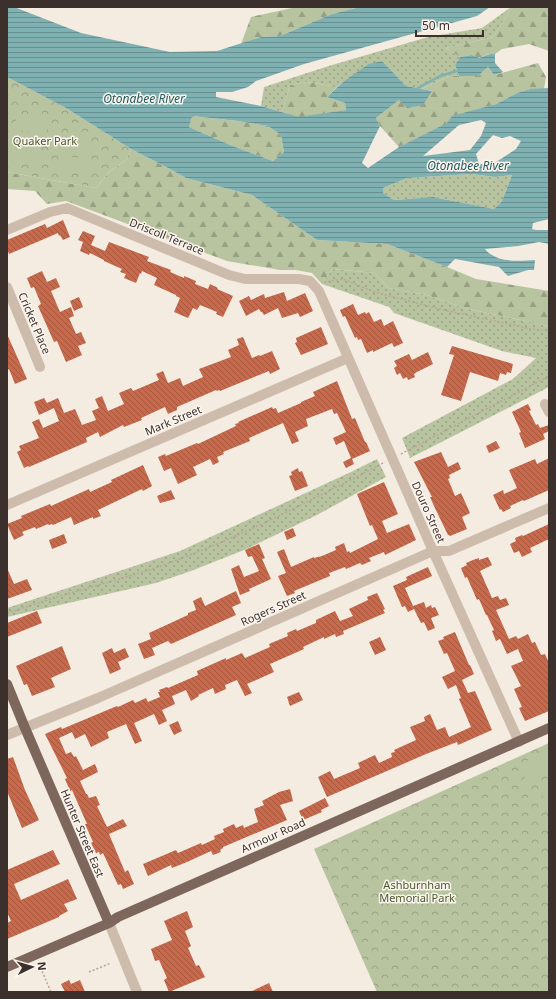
<svg xmlns="http://www.w3.org/2000/svg" width="556" height="999" font-family="'Noto Sans',sans-serif">
  <style>
    .grass { fill: url(#grass-dots) }
    .forest { fill: url(#forest-firs) }
    .park { fill: url(#park-crowns) }
    .garden { fill: #b8c4a0 }
    .water { fill: url(#water-rules); fill-rule: evenodd }
    .lines { fill: none; stroke-linecap: round; stroke-linejoin: round }
    .stream { stroke: #7fb0b2; stroke-width: 2.5 }
    .building { fill: url(#building-back-hatch) }
    .path { stroke: #b9a596; stroke-width: 1.5; stroke-dasharray: 2 2; stroke-linecap: butt }
    .minor { stroke: #cdbbac; stroke-width: 10 }
    .major { stroke: #7d675c; stroke-width: 10 }
    .labels { text-anchor: middle; dominant-baseline: central; stroke-width: 3; stroke-linejoin: round; paint-order: stroke }
    .park-label { font-size: 11px; fill: #4a5a2e; stroke: #fbf5ee }
    .street-label { font-size: 11px; fill: #3b302b; stroke: #fbf5ee }
    .water-label { font-size: 12px; font-style: italic; fill: #1f5a5e; stroke: #fbf5ee }
  </style>
  <defs>
    <pattern id="grass-dots" width="8" height="8" patternUnits="userSpaceOnUse"><rect width="8" height="8" fill="#b8c4a0"/><path d="M2 2h.1M6 6h.1" fill="none" stroke="#97a083" stroke-width="1.8" stroke-linecap="round"/></pattern>
    <pattern id="forest-firs" width="22" height="20" patternUnits="userSpaceOnUse"><rect width="22" height="20" fill="#b8c4a0"/><path d="M5 1l3.5 6h-7zM16 11l3.5 6h-7z" fill="#97a083"/></pattern>
    <pattern id="park-crowns" width="20" height="18" patternUnits="userSpaceOnUse"><rect width="20" height="18" fill="#b8c4a0"/><path d="M2 6a3 3 0 1 1 6 0M12 15a3 3 0 1 1 6 0" fill="none" stroke="#97a083"/></pattern>
    <pattern id="water-rules" width="6" height="5" patternUnits="userSpaceOnUse"><rect width="6" height="5" fill="#7fb0b2"/><path d="M0 2.5h6" fill="none" stroke="#699091"/></pattern>
    <pattern id="building-back-hatch" width="6" height="6" patternUnits="userSpaceOnUse"><rect width="6" height="6" fill="#c8694b"/><path d="M-1 5l2 2M0 0l6 6M5-1l2 2" fill="none" stroke="#a4573f"/></pattern>
  </defs>
  <rect width="100%" height="100%" fill="#f4ebe1"/>
  <path class="grass" d="M511 7H512L493 37 446 48 460 57 455 65 459 76H449L422 89 406 86 382 61 344 81 337 87 307 82 290 85 282 112 261 106 264 87 332 65 428 37 482 28Z
    M471 174 495 177 512 175 502 201 494 209 433 197 394 200 383 193V188L407 178Z
    M332 269 375 273 388 288 427 295 464 308 549 326V387L410 458 402 438 513 379 536 358 502 351 394 313 389 307 322 284Z
    M377 459 386 477 317 515 244 550 191 571 156 583 7 617V608L180 551 351 472Z"/>
  <path class="forest" d="M297 7H360L332 14 280 36 260 37 241 44 251 17Z
    M512 7H549V51L529 44 502 49 495 54H489L479 58 472 55 460 57 446 48 493 37Z
    M538 63 546 77 544 89H530L517 93 496 104 475 110 399 147 380 126 376 118 399 100 432 91 422 89 449 76H478L488 67 494 75Z
    M307 82 337 87 327 97 345 103 346 110 299 118 282 112 290 85Z
    M191 116 238 121 268 126 281 135 284 152 273 161 230 145 189 127Z
    M131 149 168 168 186 178 252 195 317 240 387 244 447 267 476 279 549 291V326L464 308 427 295 388 288 375 273 332 269 322 284 312 273 296 270H280L227 261 66 201 47 204 35 191 7 189V172L96 188 110 171 126 160Z"/>
  <path class="park" d="M7 77 66 108 131 149 126 160 110 171 96 188 7 172Z
    M549 743V992H377L314 849Z"/>
  <path class="garden" d="M17 115 49 121 46 135 14 129Z
    M62 136 94 142 92 156 60 150Z
    M11 144 43 150 40 165 8 159Z
    M59 155 91 160 88 175 56 169Z
    M545 753 549 762V814L542 799 549 773 527 783 519 764Z"/>
  <path class="water" d="M7 7H14L81 33 170 52 217 51 261 37 280 36 332 14 360 7H490L477 16 304 64 256 81 248 87 232 92H216V97L261 106 299 117 346 110 345 103 327 97 344 81 369 64 382 61 406 86 432 91 423 105 407 108 399 100 376 118 380 126 362 163 368 168 399 147 447 123 452 116 496 104 517 93 530 89 549 88V219L533 223 532 229 536 230H549V244L539 242 518 246 485 249C496 263 518 261 535 260L534 270H528L508 276 499 267 455 259 447 267 387 244 317 240 252 195 186 178 168 168 131 149 66 108 7 77ZM192 116 238 121 268 126 281 135 284 152 273 161 230 145 189 127ZM481 120 486 123 481 136 470 150 423 156 459 125ZM493 135 502 138 510 136 521 141 516 149 493 164H479L476 154ZM471 174 495 177 512 175 502 201 494 209 433 197 394 200 383 193V188L407 178Z
    M490 54H495V63L503 72 494 75 488 67 478 76H459L455 65 460 57 472 55 479 58Z"/>
  <g class="lines">
    <path class="stream" d="M418 88 440 76 457 71"/>
  </g>
  <path class="building" d="M63 220 70 237 63 240 60 235 59 236 58 233 9 254 7 249V240L45 224 47 228Z
    M83 231 95 236 91 245 105 251 109 242 149 257 147 261 171 270 170 272 184 278V276L196 281 195 284 208 289 210 284 218 288 217 289 233 296 223 317 216 314 217 312 200 305 197 310 193 308 188 318 174 312 180 298 176 296V295L154 285 157 278 142 271 141 274 140 273 136 283 124 278 126 274 120 272 122 269 104 261V260L90 253 89 255 80 251 83 242 78 240Z
    M42 271 47 282 56 278 60 287 51 291 60 312 71 307 74 316 69 318 76 334 81 332 86 343 78 346 82 355 66 362 57 341 54 342 38 306 41 304 34 287 31 288 27 278Z
    M284 292 287 301 305 293 313 311 300 317 298 313 282 318 278 308 264 315 262 312H261L259 309 246 316 239 301 249 296 251 300 264 294 265 298Z
    M79 297 83 307 74 311 70 301Z
    M353 304 358 315 365 312 366 314 369 312 374 322 381 319 384 326 393 321 403 343 394 347 392 343 373 352V350L367 353 361 339 358 340 357 337 355 338 345 316 343 317 340 310Z
    M321 327 328 344 301 355 295 343 297 342 296 338Z
    M7 334 27 379 15 384 9 369 7 370Z
    M243 337 252 358 259 355 260 356 272 351 280 369 270 374 269 371 220 391 219 390 217 391 216 390 177 407V410L168 414 165 407 141 418 142 420 124 427 123 425 100 437 98 432 86 438 87 442 29 467 28 466 24 468 17 452 21 450 19 446 39 438 32 422 39 419 43 428 59 421 54 408 39 415 34 402 44 398 47 403 58 398 64 413 75 409 82 425 96 420 92 411 99 408 95 399 102 396 108 411 124 404 119 393 131 388 133 391 159 380 156 374 163 371 168 383 180 378 183 386 203 377 199 369 231 357 228 350 239 345 237 339Z
    M452 346 513 364 511 373 507 372 506 375 500 373 498 381 470 372 461 401 441 395 454 355 449 354Z
    M428 352 433 364 417 372 414 374 415 377 408 380 407 377 403 379 400 373 397 375 394 368 397 366 394 361 409 354 412 360Z
    M337 381 352 419 355 418 365 442H366L370 451 352 459 354 464 346 468 343 462 351 458 344 441 336 445 333 438 346 432 337 413 334 414 332 409 306 419 308 426 295 432 299 441 292 444 283 423 249 438 250 441 223 452 224 454 217 457 219 462 213 465 210 459 193 467 197 475 178 484 171 468 164 471 158 457 165 454 166 456 197 443 198 444 236 426 235 424 239 423 238 422 272 407 273 409 276 408 278 413 301 403V402L315 396 313 392Z
    M528 404 531 410 529 411 536 425 538 424 540 428 549 425V431L543 434 545 439 525 448 519 433 521 432 512 412Z
    M496 441 500 448 489 453 486 446Z
    M441 452 448 467 458 462 461 469 449 475 450 478 448 479 455 496 461 493 470 513 462 517 467 529 450 536 449 535H448L434 506 430 497H432L414 462Z
    M549 458V490L524 501 523 500 510 506 511 508 503 512 501 509 500 510 493 495 503 490 504 494 517 488 509 470 535 459 537 464Z
    M143 465 152 486 143 491 142 489 98 510 101 516 93 519V517L74 525 71 517 53 525 52 524 49 525 48 524 36 529 35 527 22 532 24 535 14 540 7 524 22 518 21 516 50 504 51 506 89 489 90 492 112 482 111 480Z
    M298 468 299 472 302 471 308 486 295 491 289 476 292 475 291 472Z
    M384 482 398 514 382 521 387 533 409 524 416 540 385 555 384 552 369 558 371 561 362 565 360 563 346 569 345 567 329 573 330 576 294 591 295 593 287 596 278 576 286 573 277 552 284 549 291 567 314 557V558L322 556 336 550 335 547 344 543 347 552 349 551 350 553 378 539 372 525 370 526 357 494Z
    M171 490 175 499 160 503 157 496Z
    M549 524V539L530 548 532 552 522 557 519 551 514 553 510 544 516 541 515 538 522 535 523 536Z
    M293 528 296 536 287 540 284 532Z
    M64 534 67 543 52 549 49 540Z
    M259 544 265 558 262 559 271 579 249 589 250 591 240 595 231 569 239 565 244 577 259 571 252 556 248 557 245 550Z
    M488 557 492 565 480 571 492 598 498 596 500 600 506 598 509 605 496 610 509 639 516 636 518 639 528 634 532 643 535 642 541 655 545 654 549 663V711L525 721 519 708 522 707 514 689 521 686 511 666 523 661 518 649 507 654 500 639 496 641 492 631 494 630 487 615H486L479 599 477 600 467 577 465 578 461 568 467 565 466 563 473 560 479 558V560Z
    M428 567 432 576 405 588 413 606 424 602 426 608 431 605 432 608 435 607 439 615 431 618 435 628 428 631 424 622 421 623 414 609 408 612 405 606 402 607 393 586 407 580 406 577Z
    M7 568 14 584 27 579 32 590 7 599Z
    M236 591 241 603 232 607 236 615 171 644 168 641 152 648 155 655 144 659 138 644 151 639 149 633 188 615V613L196 610 193 601 201 597 205 606Z
    M377 593 385 609 383 610 385 613 343 631 344 634 336 637 335 634 324 639V637L303 647 304 649 270 664 274 672 247 684 252 693 245 696 237 680 225 685 226 689 215 694 213 688 198 695 199 696 191 701 186 690 172 696 175 704 162 710 167 721 159 725 154 714 134 723 142 741 135 744 126 724 107 732 109 738 91 747 85 734 75 739 72 732 59 738 66 754 71 752 74 757 76 756 83 770 95 764 98 772 80 781 86 794H87L89 798 96 796 100 805 97 806 107 827 123 819 127 826 109 834 125 872 128 870 134 884 123 889 121 884 118 885 103 853 100 855 99 852 96 853 91 843 93 842 85 824H87L72 790 70 791 65 779 67 778 45 734 61 727 62 729 117 706 118 707 133 700 135 703 146 698 148 702 160 697 158 692H160L159 690 167 687 168 688 198 675 197 671 226 658V660L242 653 245 658 270 647 269 644 288 636 287 633 296 629 297 631 316 623V620L335 611 340 621 353 616 349 609 368 600 367 597Z
    M37 611 42 623 7 637V623Z
    M455 632 469 665H470L474 674 462 680 468 693 475 691 492 730 458 745 457 742 426 754 327 797 318 777 330 771 334 779 346 774 360 768 358 763 375 755 379 763 392 757 391 753 395 752 394 750 416 740 410 727 425 721 424 717 430 714 437 730 445 727 449 737 471 727 459 699 461 698 456 685 448 689 442 677 455 671 447 653 444 654 438 641 444 639 443 637Z
    M380 637 386 650 375 655 369 642Z
    M62 646 71 669 51 678 55 687 32 696 27 684 24 685 16 666Z
    M112 648 114 653 125 648 129 657 118 662 121 669 110 674 102 653Z
    M299 692 303 700 290 706 287 697Z
    M178 721 182 731 174 735 169 725Z
    M13 757 25 790 39 820 22 828 7 791V759Z
    M290 789 293 801 280 805 287 820 223 847V848L220 850 221 852 213 855 211 851 187 862 172 868 171 865 148 876 143 864 176 850 178 853 201 843 202 845 215 839 214 836 224 832 223 829 234 824 236 828 243 825 244 828 258 822 254 809 264 805 262 801 279 792Z
    M325 798 329 806 321 810 322 812 303 820 299 811Z
    M53 850 60 864 14 884 21 900 68 879 77 899 64 904 68 911 59 916V917L7 939V923L11 921 7 912V870Z
    M187 911 193 927 185 931 191 946 188 948 196 966 199 965 205 977 169 992 164 980 167 978 159 960 155 961 151 949 172 940 164 921Z
    M69 980 71 984 80 980 85 992H65L61 984Z
    M269 983 273 992H250Z"/>
  <g class="lines">
    <path class="path" d="M324 282 343 279 374 292 448 311 532 329 549 331
      M401 454 549 376
      M7 613C27 607 47 600 67 594 104 583 141 574 177 560 249 533 317 497 385 462
      M39 964 51 992
      M89 972 111 963"/>
    <path class="minor" d="M7 230 50 212 67 208 229 275 245 279H299L310 281 319 291 433 551 519 742
      M7 287 40 367
      M545 404 549 412
      M7 505 348 358
      M7 735 98 698 433 551H449L549 508
      M109 923 137 992"/>
    <path class="major" d="M7 684 25 728 109 923
      M7 967 109 923 118 917 549 728"/>
  </g>
  <g class="labels">
    <g class="park-label">
      <text x="45" y="140">Quaker Park</text>
      <text x="417" y="884">Ashburnham<tspan x="417" dy="13">Memorial Park</tspan></text>
    </g>
    <g class="street-label">
      <text transform="translate(167 236) rotate(22)">Driscoll Terrace</text>
      <text transform="translate(35 323) rotate(67)">Cricket Place</text>
      <text transform="translate(173 420) rotate(-23)">Mark Street</text>
      <text transform="translate(429 512) rotate(66)">Douro Street</text>
      <text transform="translate(273 608) rotate(-24)">Rogers Street</text>
      <text transform="translate(83 833) rotate(67)">Hunter Street East</text>
      <text transform="translate(273 835) rotate(-24)">Armour Road</text>
    </g>
    <g class="water-label">
      <text x="144" y="98">Otonabee River</text>
      <text x="468" y="165">Otonabee River</text>
    </g>
  </g>
  <rect width="556" height="999" fill="none" stroke="#3b302b" stroke-width="16"/>
  <g transform="translate(32 967) rotate(85)" stroke="#fbf5ee" stroke-width="3" paint-order="stroke">
  <path d="M0-3L7 15L0 10L-7 15Z" fill="#3b302b"/>
  <text y="-6" font-size="11" font-weight="bold" text-anchor="middle" fill="#3b302b">N</text>
  </g>
  <path d="M416 30v6h67v-6" fill="none" stroke="#3b302b" stroke-width="2"/>
  <text x="422" y="30" font-size="12" fill="#3b302b" stroke="#fbf5ee" stroke-width="3" paint-order="stroke">50 m</text>
</svg>
